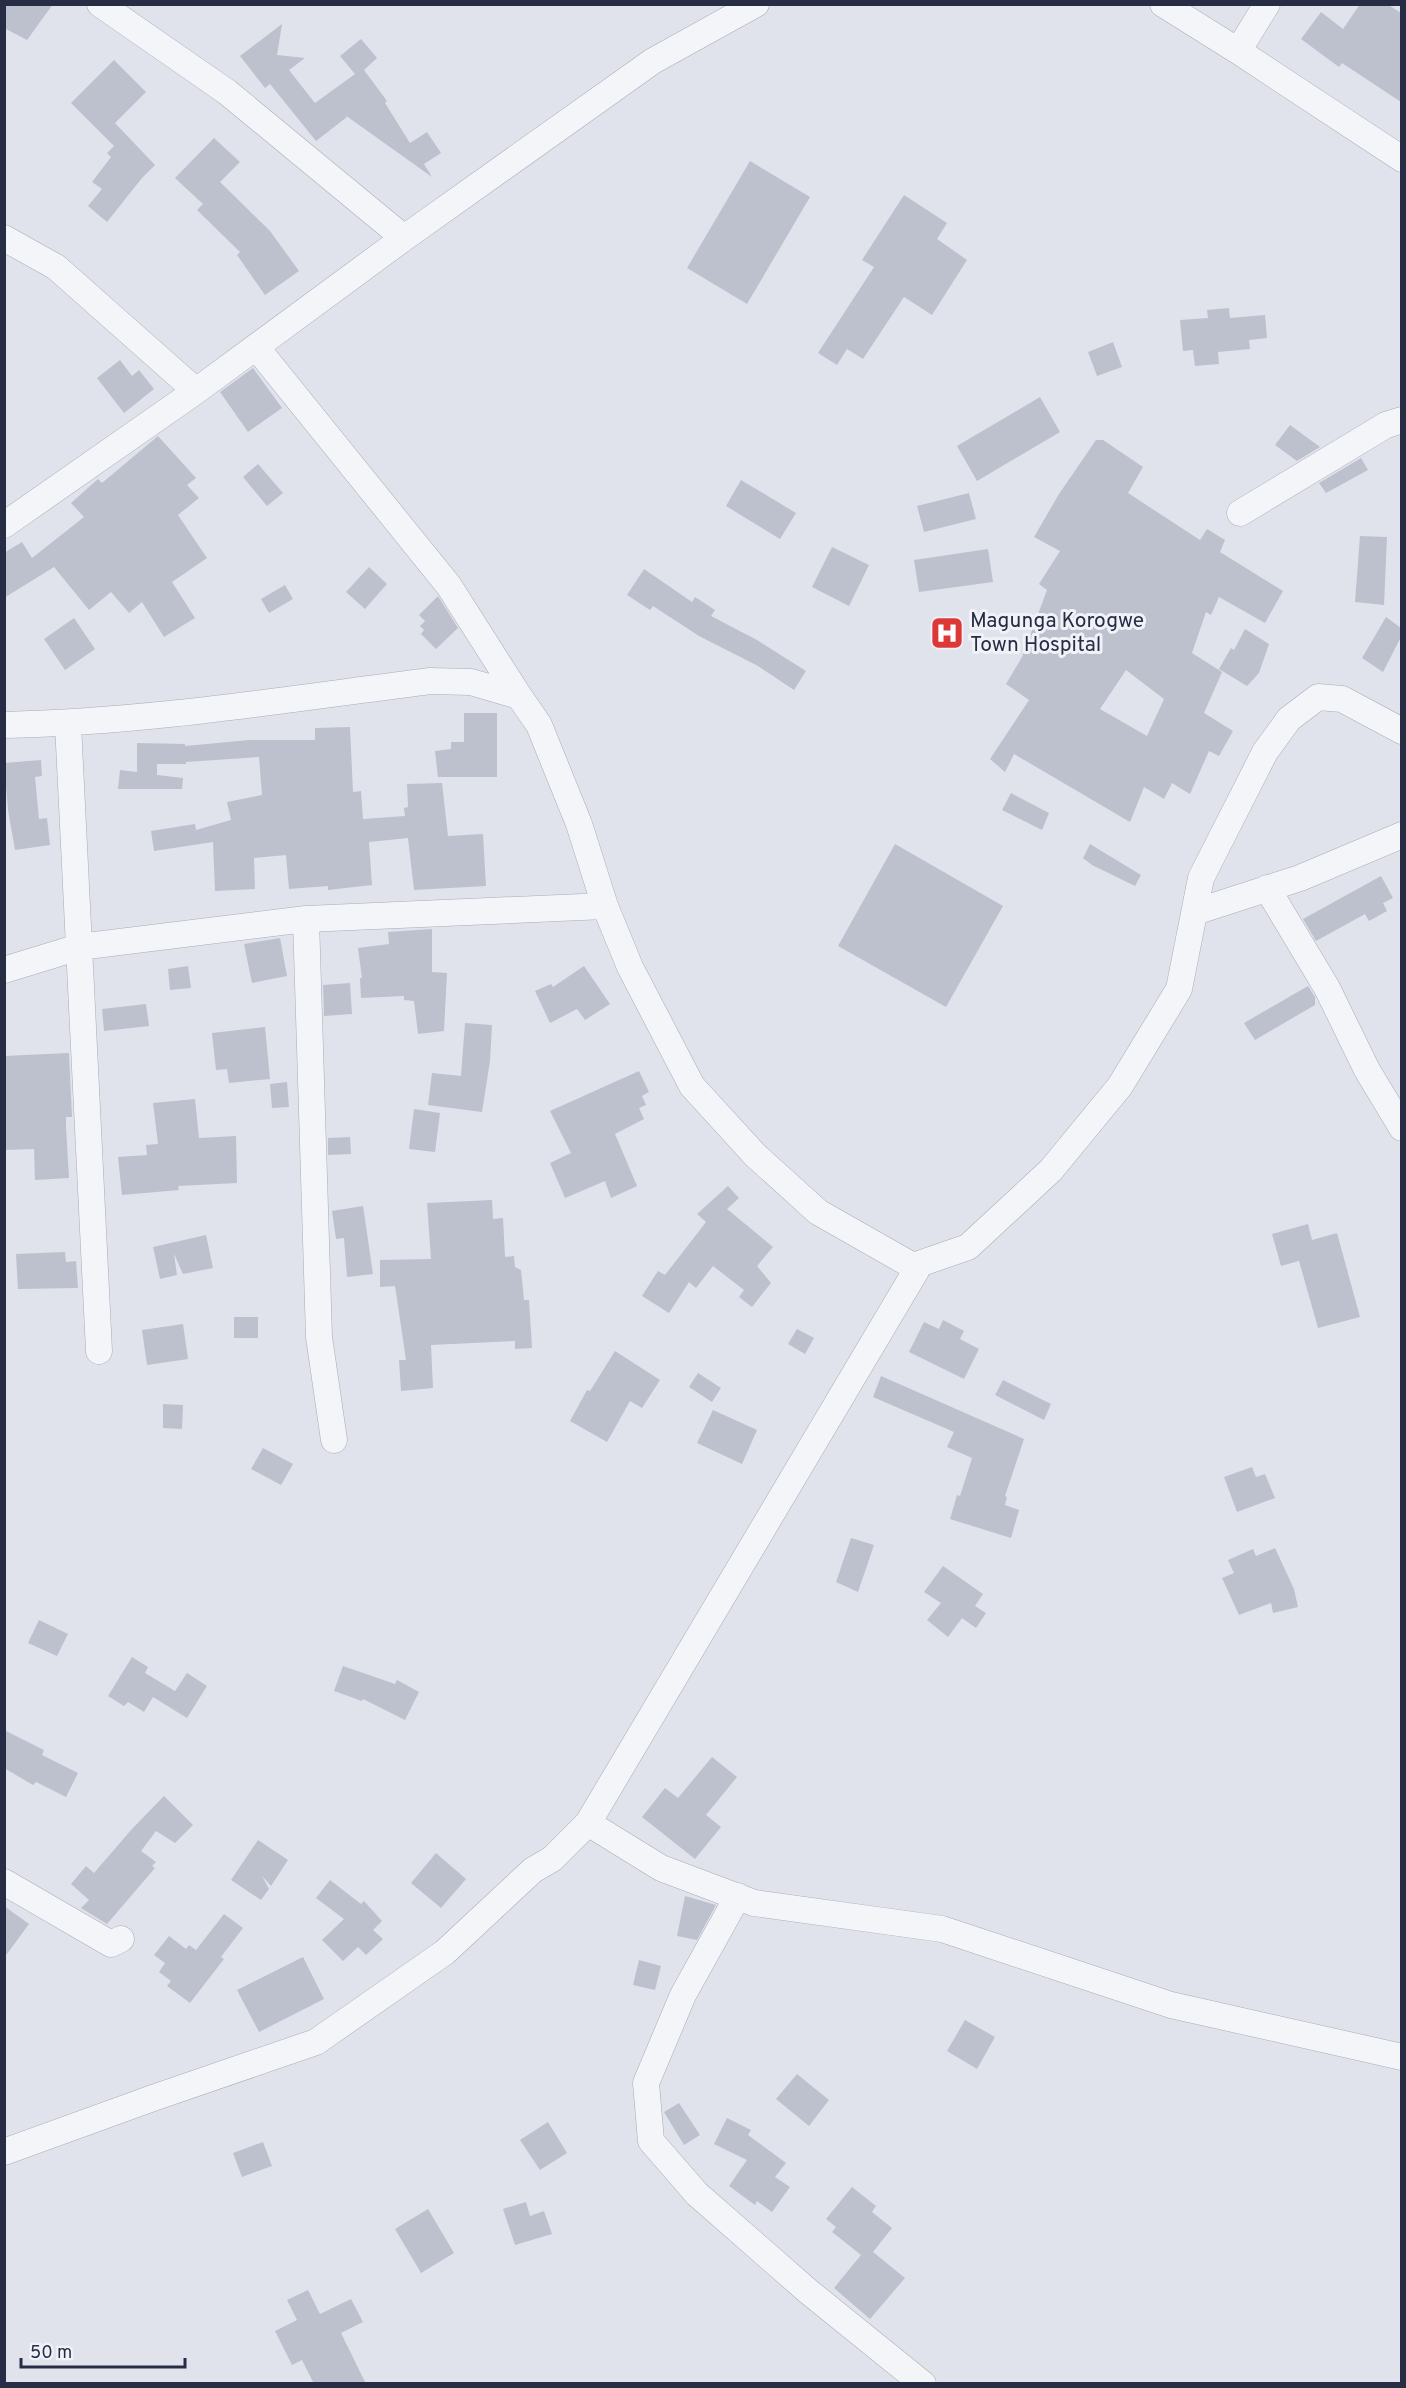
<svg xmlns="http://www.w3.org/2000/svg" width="1406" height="2388" font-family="Overpass,sans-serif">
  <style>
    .building { fill: #bdc1ce; fill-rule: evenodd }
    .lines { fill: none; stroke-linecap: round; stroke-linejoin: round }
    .minor-casing { stroke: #a8acb9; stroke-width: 27 }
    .minor { stroke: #f4f5f9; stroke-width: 26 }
    .labels { text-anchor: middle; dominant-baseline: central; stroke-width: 6; stroke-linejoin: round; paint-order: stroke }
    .poi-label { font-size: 21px; fill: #272d44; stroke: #f0f2f8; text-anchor: start }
  </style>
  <rect width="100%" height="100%" fill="#e0e3eb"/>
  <path class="building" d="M4 4H53L27 40 4 28Z
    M1360 4H1387L1401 13V102L1342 63 1339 67 1301 39 1321 12 1343 29Z
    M282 24 277 55 305 58 289 70 315 103 355 74 340 56 361 39 377 58 364 70 387 101 385 103 410 143 427 132 441 153 424 164 432 177 345 115 347 117 316 141 270 84 265 88 240 56Z
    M114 60 146 92 115 123 155 165 142 178 107 222 88 206 102 189 92 182 111 157 107 153 114 146 71 103Z
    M214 138 240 162 220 182 270 231 299 271 265 295 237 255 240 252 197 210 203 204 175 178Z
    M750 161 810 197 747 304 687 268Z
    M904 195 947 223 937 239 967 260 932 315 904 297 863 359 847 349 837 365 818 353 874 267 862 260Z
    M1229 308 1230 318 1265 315 1267 338 1249 340 1250 349 1218 352 1219 364 1195 366 1193 350 1183 351 1180 320 1208 318 1207 310Z
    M1113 342 1122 367 1097 376 1088 352Z
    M120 360 132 376 139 370 154 389 124 413 97 378Z
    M253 368 282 408 248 432 220 392Z
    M1040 397 1060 432 977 481 957 446Z
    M1290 425 1320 447 1297 461 1275 445Z
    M158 436 196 478 187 485 199 498 178 515 207 558 172 582 195 618 164 637 142 602 129 613 111 592 89 610 54 567 4 598V553L22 542 32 558 84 517 71 503 98 479 102 483Z
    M1096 440H1103L1143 467 1128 493 1200 540 1207 529 1225 540 1220 552 1283 591 1265 623 1219 597 1211 615 1206 612 1192 653 1222 672 1204 713 1233 731 1219 756 1209 751 1190 794 1172 783 1164 799 1144 787 1130 822 1014 754 1005 772 990 759 1029 700 1006 684 1022 657 1047 590 1039 584 1060 551 1034 537 1059 494ZM1126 670 1164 699 1147 736 1100 709Z
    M1361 458 1368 470 1326 493 1319 483Z
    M258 464 283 493 267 506 243 477Z
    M741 480 796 513 780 539 726 506Z
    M969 493 976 519 924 532 917 506Z
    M1360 536 1387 537 1384 605 1355 602Z
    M832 547 869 565 849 606 812 587Z
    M988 549 993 582 919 592 914 560Z
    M369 567 387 584 365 609 346 592Z
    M644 569 692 602 695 597 715 610 711 616 757 640 806 671 794 690 758 666 699 636 653 606 650 610 627 595Z
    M285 585 293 599 269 613 261 599Z
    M438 596 458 628 436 649 421 634 424 630 420 626 425 621 419 615Z
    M1386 617 1401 628V637L1383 672 1362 658Z
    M74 618 95 649 65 670 44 639Z
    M1245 629 1269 644 1259 673 1247 686 1219 669 1231 648 1234 650Z
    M464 713H497V777H438L435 751 451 749V742H464Z
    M350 727 353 792 361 791 363 819 405 816 404 808 408 807 407 784 442 783 448 836 483 834 486 886 414 890 408 838 369 842 372 885 328 890V886L289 889 286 855 254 858 255 889 215 891 213 842 154 851 151 831 195 824 196 830 231 820 227 802 262 795 259 757 186 762V764H157V775L183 778 182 789H118L120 770 137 772V743L185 744V746L249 740H315V728Z
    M41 760 42 776 35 777 39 819 47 818 50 845 15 850 8 810 4 763Z
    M1011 793 1049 813 1042 830 1002 810Z
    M895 844 1003 906 946 1007 838 946Z
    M1090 844 1141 875 1135 886 1092 865 1083 858Z
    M1381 876 1393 898 1383 903 1387 911 1369 921 1365 914 1316 941 1303 919Z
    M432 929V972L447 973 444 1031 418 1034 414 1001 404 1000V996L361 998 360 978H362L358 948 389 944 388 932Z
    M280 938 287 976 252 983 244 944Z
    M188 966 191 988 170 990 168 969Z
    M584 966 610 1004 585 1020 577 1009 550 1023 535 991 551 984 553 987Z
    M350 983 352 1014 324 1016 323 985Z
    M1308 986 1315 997V1005L1255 1040 1244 1023Z
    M146 1004 149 1026 104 1031 102 1009Z
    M465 1023 492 1025 490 1061 482 1112 428 1105 432 1073 461 1076Z
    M265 1027 270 1079 229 1083 227 1069 216 1070 212 1033Z
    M69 1053 72 1117H66V1127L69 1178 35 1180 34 1149 4 1150V1056Z
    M639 1071 649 1092 642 1096 646 1105 639 1108 644 1119 615 1134 637 1186 611 1198 605 1181 565 1198 550 1163 571 1153 550 1111Z
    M287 1082 289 1107 272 1108 270 1084Z
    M195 1099 199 1138 236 1136 237 1183 178 1186 179 1190 122 1195 118 1157 147 1155 146 1145 158 1144 153 1103Z
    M414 1109 440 1113 435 1152 409 1149Z
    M350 1137 351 1154 328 1155V1138Z
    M728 1186 739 1198 727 1209 773 1247 757 1266 771 1283 752 1307 739 1297 744 1290 713 1266 696 1288 689 1282 669 1313 642 1296 658 1271 665 1275 706 1222 697 1214Z
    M492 1200 493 1219 503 1218 505 1257 514 1256 515 1267 521 1270 524 1300H529L532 1348 515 1349V1341L431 1345 433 1388 401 1391 399 1360H406L395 1286 380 1287V1260L431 1259 427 1203Z
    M363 1206 373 1274 347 1277 344 1238 336 1239 332 1211Z
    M1308 1224 1312 1240 1337 1233 1360 1317 1318 1328 1299 1261 1281 1266 1272 1234Z
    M206 1235 213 1268 183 1274 174 1254 177 1275 160 1279 153 1247Z
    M65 1252 66 1262 76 1261 78 1288 18 1289 16 1254Z
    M234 1317H258V1338H234Z
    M943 1320 964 1331 960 1339 979 1349 964 1379 909 1352 924 1322 939 1329Z
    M183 1324 188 1359 147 1365 142 1330Z
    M797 1329 814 1338 805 1354 788 1344Z
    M615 1351 660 1380 642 1408 630 1401 607 1442 570 1421 587 1390 590 1391Z
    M698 1373 721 1388 712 1402 689 1387Z
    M881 1376 1024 1439 1005 1496 1007 1497 1005 1505 1019 1510 1011 1538 950 1519 957 1495 960 1496 972 1458 947 1447 954 1432 873 1397Z
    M1003 1380 1051 1404 1044 1420 995 1395Z
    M163 1404 183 1405 182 1429 163 1428Z
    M713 1410 757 1430 742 1464 697 1443Z
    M263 1448 293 1464 281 1485 251 1469Z
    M1252 1467 1256 1477 1265 1474 1275 1498 1237 1512 1224 1477Z
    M851 1538 874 1545 858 1592 836 1582Z
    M1275 1548 1294 1589 1298 1607 1273 1613 1271 1603 1239 1615 1222 1578 1234 1573 1228 1560 1253 1549 1256 1556Z
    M943 1566 983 1594 975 1606 986 1613 976 1628 962 1618 948 1637 927 1620 941 1603 924 1592Z
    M39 1620 68 1634 57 1656 28 1643Z
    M132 1657 148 1667 145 1673 175 1691 187 1673 207 1686 187 1718 153 1697 144 1712 128 1702 124 1706 108 1696Z
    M343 1666 395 1684 397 1680 419 1692 405 1720 363 1699 362 1701 334 1691Z
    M4 1730 44 1750 42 1755 78 1773 66 1797 36 1782 33 1785 4 1768Z
    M712 1757 737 1777 706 1815 721 1827 695 1859 642 1817 665 1788 678 1798Z
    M164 1796 193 1825 175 1843 156 1831 141 1851 156 1862 152 1866 155 1868 107 1924 81 1908 89 1900 71 1884 86 1866 94 1873 131 1830Z
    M258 1840 288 1860 271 1886 262 1876 269 1889 261 1900 231 1880Z
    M436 1853 466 1879 441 1908 411 1883Z
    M330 1880 361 1904 364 1901 382 1921 373 1930 383 1939 366 1955 358 1947 343 1961 322 1940 344 1919 316 1898Z
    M685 1896 716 1905 697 1940 677 1936Z
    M4 1906 29 1924 4 1958Z
    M224 1914 243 1928 221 1957 224 1959 190 2003 167 1986 171 1981 159 1972 165 1963 154 1955 169 1936 186 1949 189 1945 196 1950Z
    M303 1957 324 1999 259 2032 237 1990Z
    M639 1960 661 1966 655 1990 633 1985Z
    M965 2020 995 2037 977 2069 947 2051Z
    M797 2074 829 2100 809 2126 776 2099Z
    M679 2103 700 2135 684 2145 664 2112Z
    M727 2118 751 2130 748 2135 786 2163 775 2177 790 2187 772 2212 757 2201 755 2205 729 2186 747 2160 714 2144Z
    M548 2122 567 2153 540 2170 520 2140Z
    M263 2142 272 2166 242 2177 233 2153Z
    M852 2187 876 2206 872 2212 892 2228 873 2252 905 2278 870 2319 834 2288 861 2255 832 2232 836 2227 826 2219Z
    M526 2202 530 2216 544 2211 552 2234 515 2245 503 2209Z
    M428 2209 454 2253 421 2273 395 2229Z
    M308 2290 320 2314 351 2299 363 2322 341 2333 366 2384H314L302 2360 292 2365 275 2331 297 2320 287 2300Z"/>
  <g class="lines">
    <g class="minor-casing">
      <path id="minor" d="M100 4 227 92 404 238
        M1163 4 1238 51 1402 159
        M1238 51 1267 4
        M4 238 56 267 196 391
        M256 347 449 586 519 696
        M1240 513 1386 425 1402 420
        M4 525 196 391 404 238 653 61 756 4
        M68 724 99 1351
        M4 725C147 722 289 699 430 681L471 682 519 696 539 725 579 824 605 906 630 967 692 1086 755 1155 818 1212 913 1266 968 1247 1051 1170 1120 1086 1179 989 1201 878 1265 752 1289 719 1318 697 1342 699 1402 731
        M1267 888 1327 988 1367 1070 1402 1128
        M1195 912 1300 878 1402 835
        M306 919 319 1337 334 1440
        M4 970 79 947 306 919 605 906
        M588 1823 661 1868 754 1903 942 1929 1171 2005 1402 2057
        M4 1882 111 1944 121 1939
        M738 1896 683 1995 646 2083 651 2141 697 2194 809 2292 923 2384
        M4 2152 153 2098 316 2042 445 1952 533 1870 552 1859 588 1823 917 1269 913 1266"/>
    </g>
    <use href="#minor" class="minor"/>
  </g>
  <defs>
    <g id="hospital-square" transform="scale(1.725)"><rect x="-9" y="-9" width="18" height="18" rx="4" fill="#dd3838" stroke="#f0f2f8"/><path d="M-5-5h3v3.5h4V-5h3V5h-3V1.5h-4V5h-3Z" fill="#fff"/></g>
  </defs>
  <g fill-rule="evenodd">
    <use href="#hospital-square" x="947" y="633"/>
  </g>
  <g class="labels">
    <g class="poi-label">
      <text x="970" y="621">Magunga Korogwe<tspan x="970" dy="24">Town Hospital</tspan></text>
    </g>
  </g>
  <rect width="1406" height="2388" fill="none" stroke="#272d44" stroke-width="12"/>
  <path d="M21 2358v9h164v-9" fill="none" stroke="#272d44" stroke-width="3"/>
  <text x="30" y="2358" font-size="18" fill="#272d44" stroke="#f0f2f8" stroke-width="4.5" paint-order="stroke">50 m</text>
</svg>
